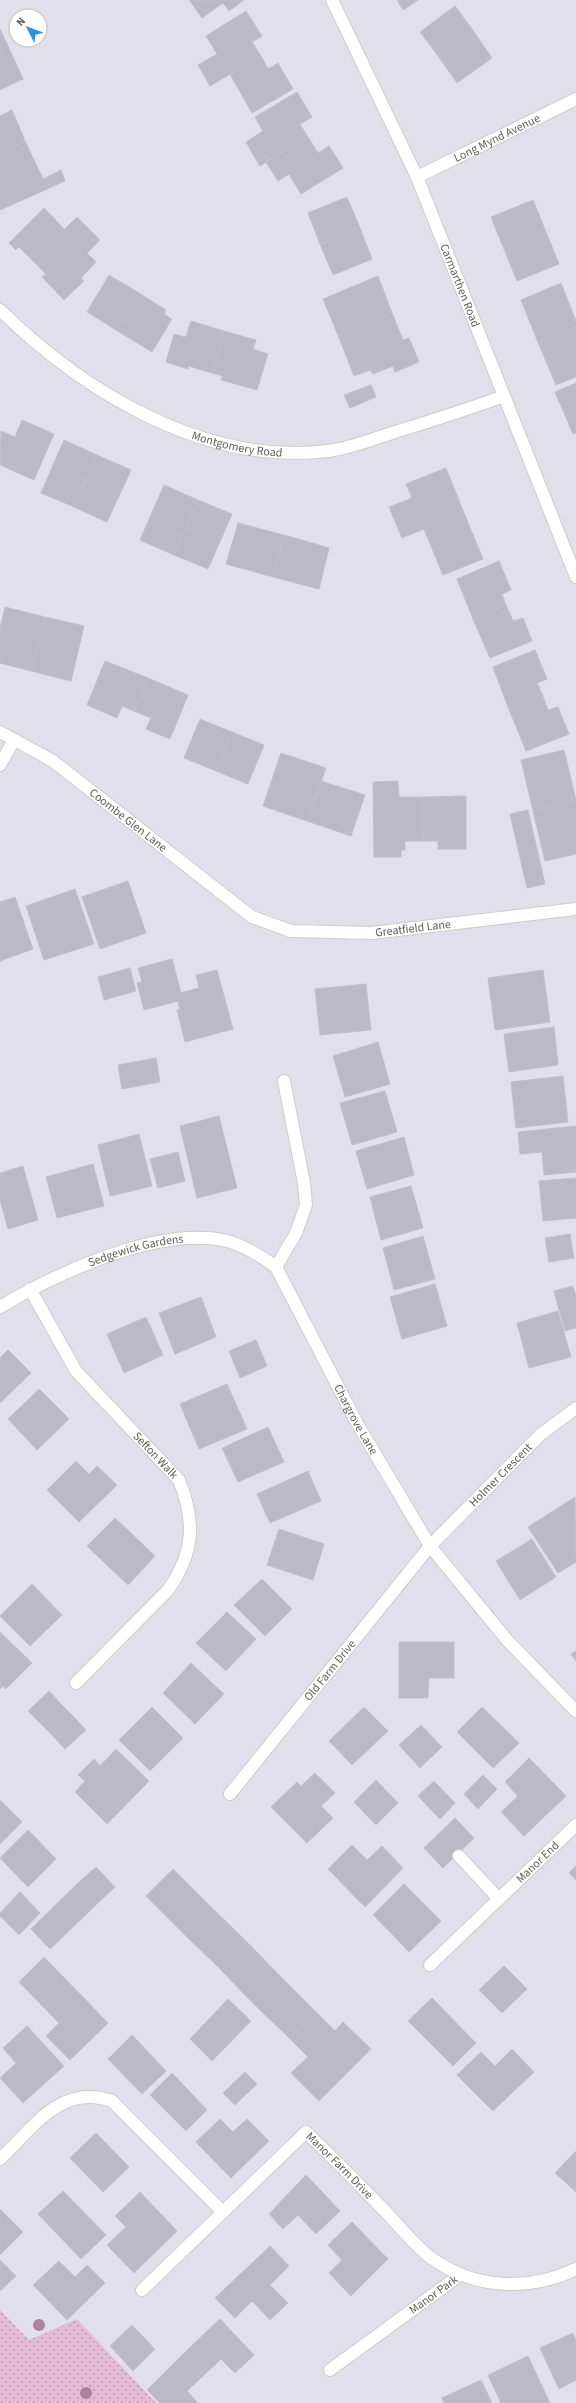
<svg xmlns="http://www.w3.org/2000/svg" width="576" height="2403" font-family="'Source Sans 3',sans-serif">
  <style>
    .green { fill: url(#green-dots) }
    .building { fill: #bbbac4; stroke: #c0bed0 }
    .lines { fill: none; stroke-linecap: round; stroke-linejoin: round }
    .minor-casing { stroke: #cdcdc6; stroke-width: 14 }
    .minor { stroke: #fff; stroke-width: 12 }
    .tree { fill: #ad829f }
    .labels { text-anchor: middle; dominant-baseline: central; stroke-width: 3; stroke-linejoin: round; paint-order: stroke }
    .street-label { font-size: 12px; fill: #606058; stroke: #fff }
  </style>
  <defs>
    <pattern id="green-dots" width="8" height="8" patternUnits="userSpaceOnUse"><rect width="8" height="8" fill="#e3bcd4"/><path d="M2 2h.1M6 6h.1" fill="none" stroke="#bb9caf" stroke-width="1.8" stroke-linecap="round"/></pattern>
  </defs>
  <rect width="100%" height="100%" fill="#e1dfeb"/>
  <path class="green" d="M0 2310 29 2340 77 2319 156 2403H0Z"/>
  <path class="building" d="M189 0H244L229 11 223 3 202 18Z
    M397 0H418L403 10Z
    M455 6 474 32 439 57 420 32Z
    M246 11 262 36 252 42 261 56 210 86 198 65 217 54 206 36Z
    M0 29 8 46 0 50Z
    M474 32 492 58 457 83 439 57Z
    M8 46 23 79 0 90V50Z
    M261 56 268 69 278 63 293 89 252 113 230 74Z
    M297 92 312 117 300 124 308 137 260 166 246 142 263 131 255 117Z
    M12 110 25 141 0 153V116Z
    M308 137 318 153 329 146 343 168 301 194 289 174 278 181 266 162Z
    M25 141 43 179 61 170 65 181 0 210V153Z
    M347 197 360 228 320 244 308 213Z
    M533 200 546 232 504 249 491 217Z
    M44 208 65 230 33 261 19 247 16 250 9 243Z
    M77 217 100 240 87 253 96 262 81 278 84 281 64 300 42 277 46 274 33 261Z
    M360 228 372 259 333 275 320 244Z
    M546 232 559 264 517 281 504 249Z
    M109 275 139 293 116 330 87 312Z
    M378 276 394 318 340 340 323 299Z
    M561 283 576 321V327L538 342 521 300Z
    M139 293 166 310 164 314 172 319 152 352 116 330Z
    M394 318 403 340 409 338 419 362 395 372 393 366 373 374 370 370 354 376 340 340Z
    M191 321 224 331 212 373 188 366V369L166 362 174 334 186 337Z
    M576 327V377L556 385 538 342Z
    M224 331 256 340 253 349 268 354 257 390 221 380 223 376 212 373Z
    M576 383V433L573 434 555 392Z
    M371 385 376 397 350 408 344 395Z
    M22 420 54 434 34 480 0 465 1 431 15 437Z
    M64 440 97 455 74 507 41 493Z
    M97 455 131 470 107 522 74 507Z
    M446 468 464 513 402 538 389 507 412 498 406 484Z
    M164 485 198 500 174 555 140 540Z
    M198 500 232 514 208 569 174 555Z
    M464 513 483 559 443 575 424 529Z
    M238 523 284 535 273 577 226 564Z
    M284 535 329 548 319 589 273 577Z
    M499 561 511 590 502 594 506 605 473 619 457 579Z
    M506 605 513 621 523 618 532 641 490 658 473 619Z
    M5 607 45 617 31 671 0 663V628Z
    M45 617 84 626 71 681 31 671Z
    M535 650 547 679 537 683 542 694 508 707 493 667Z
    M105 661 148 678 134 711 122 706 117 718 87 705Z
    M148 678 188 695 170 739 146 729 151 718 134 711Z
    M542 694 548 710 558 707 569 734 526 751 508 707Z
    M200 719 232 732 216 771 184 758Z
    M232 732 264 745 248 784 216 771Z
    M564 750 576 800 533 811 521 760Z
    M281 753 326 768 307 821 263 806Z
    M321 781 365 795 351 836 307 821Z
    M398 781 399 797H422L423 841H405V850H401V857H374L373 782Z
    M466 796V849H438V841H423L422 797Z
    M576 800V854L545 861 533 811Z
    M528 810 545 884 527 888 510 814Z
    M128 881 146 933 100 949 82 897Z
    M75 889 94 944 44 960 26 906Z
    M15 897 33 949 0 961V902Z
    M172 959 181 993 176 994 178 1001 144 1010 137 983 142 982 138 968Z
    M130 968 136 991 104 1000 98 977Z
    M217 970 233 1029 185 1042 177 1010 180 1009 176 994 199 988 196 975Z
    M543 970 550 1022 495 1030 488 978Z
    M366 984 371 1030 320 1035 315 989Z
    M554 1027 558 1065 509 1072 504 1034Z
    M378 1042 390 1084 345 1097 333 1056Z
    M156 1058 160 1082 122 1089 118 1065Z
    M563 1076 568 1122 516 1128 511 1082Z
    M385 1091 397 1132 352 1145 340 1103Z
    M219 1116 237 1188 197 1198 180 1126Z
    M576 1126V1172L544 1175 542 1152 520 1154 518 1132Z
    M139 1134 152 1186 110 1196 98 1145Z
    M404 1137 414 1175 367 1189 356 1151Z
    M178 1152 185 1181 158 1188 150 1159Z
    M93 1164 104 1206 57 1218 46 1177Z
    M23 1166 38 1220 8 1229 0 1200V1173Z
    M576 1178V1218L543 1221 539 1181Z
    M411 1186 423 1228 381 1240 370 1197Z
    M570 1234 574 1258 549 1262 545 1238Z
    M423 1236 435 1279 394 1290 383 1248Z
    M435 1284 447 1326 402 1339 390 1297Z
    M573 1286 576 1297V1328L565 1331 554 1291Z
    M201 1297 216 1337 175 1354 159 1313Z
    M558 1311 571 1357 529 1368 517 1323Z
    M146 1317 163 1355 124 1373 107 1334Z
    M256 1340 267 1366 240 1378 229 1351Z
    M8 1350 31 1373 0 1403V1358Z
    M227 1384 247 1429 199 1449 180 1404Z
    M39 1389 69 1419 37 1450 8 1419Z
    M268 1427 284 1462 238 1482 222 1448Z
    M76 1461 89 1474 97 1466 117 1485 79 1522 47 1490Z
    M308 1471 321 1501 270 1523 257 1494Z
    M575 1497 576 1562 558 1573 528 1527Z
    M115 1518 155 1556 128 1585 87 1546Z
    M279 1529 324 1544 313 1580 267 1565Z
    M532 1539 556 1577 520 1600 496 1561Z
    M262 1579 292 1609 265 1636 234 1605Z
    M32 1584 62 1615 30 1646 0 1616Z
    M227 1612 256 1639 226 1671 196 1643Z
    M0 1632 32 1663 6 1689 3 1686 0 1689Z
    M399 1642H454V1678H429L428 1698H399Z
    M576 1651V1661L571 1654Z
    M191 1663 224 1694 195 1724 163 1693Z
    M49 1691 61 1704 41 1724 28 1711Z
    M61 1704 74 1717 53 1736 41 1724Z
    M152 1707 183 1738 150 1771 119 1740Z
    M364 1707 388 1731 352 1765 329 1741Z
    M482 1707 519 1743 493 1768 457 1732Z
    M74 1717 86 1730 65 1749 53 1736Z
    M421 1725 442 1747 420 1768 399 1745Z
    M116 1749 149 1781 107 1824 75 1792 85 1781 78 1775 94 1759 100 1766Z
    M529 1758 566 1796 524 1836 501 1812 518 1796 505 1782Z
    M315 1773 335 1793 321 1806 333 1818 307 1843 271 1807 297 1782 301 1786Z
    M483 1775 497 1789 478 1809 464 1794Z
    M376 1780 398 1803 376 1825 354 1802Z
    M434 1781 455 1803 440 1819 418 1796Z
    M0 1800 22 1822 0 1844Z
    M455 1818 474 1838 443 1868 424 1848Z
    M28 1830 56 1859 28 1887 0 1858Z
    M352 1845 367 1860 382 1846 403 1868 365 1907 328 1869Z
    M576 1866V1880L569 1873Z
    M96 1867 115 1887 98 1903 79 1882Z
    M173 1869 209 1905 182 1932 146 1896Z
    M79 1882 98 1903 50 1949 31 1929Z
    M404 1884 422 1902 391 1933 373 1915Z
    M20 1892 40 1913 19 1935 0 1916V1913Z
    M422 1902 441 1921 409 1952 391 1933Z
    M209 1905 245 1940 218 1967 182 1932Z
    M245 1940 280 1976 253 2003 218 1967Z
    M44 1957 108 2023 70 2060 46 2036 59 2023 19 1982Z
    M504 1966 527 1989 502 2013 479 1990Z
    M280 1976 316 2012 289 2038 253 2003Z
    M432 1998 476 2043 453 2066 408 2021Z
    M228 1999 251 2021 212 2061 190 2039Z
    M316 2012 335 2031 343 2022 371 2049 319 2101 291 2073 308 2057 289 2038Z
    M27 2026 64 2066 23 2103 0 2078 16 2063 3 2048Z
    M132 2035 166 2071 142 2094 108 2059Z
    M512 2049 534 2072 493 2111 457 2075 481 2052 495 2066Z
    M245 2072 257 2084 235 2105 223 2093Z
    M172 2073 207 2110 186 2131 150 2095Z
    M220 2119 233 2132 247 2119 269 2141 231 2178 196 2142Z
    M96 2133 129 2167 103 2192 70 2158Z
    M576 2151V2192L555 2173Z
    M306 2175 340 2211 316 2234 298 2215 283 2229 269 2214Z
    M63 2191 106 2235 81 2259 38 2214Z
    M140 2192 177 2231 134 2273 107 2245 126 2227 115 2216Z
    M0 2209 23 2232 0 2255Z
    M352 2222 388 2259 351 2296 329 2273 342 2260 328 2245Z
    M270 2246 289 2266 270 2285 288 2303 270 2320 252 2301 235 2318 215 2298Z
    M0 2260 16 2276 0 2291Z
    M59 2261 75 2277 87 2265 105 2283 67 2320 33 2285Z
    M220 2319 254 2355 235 2373 221 2359 204 2375 184 2353Z
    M132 2325 155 2349 133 2371 110 2346Z
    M573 2333 576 2340V2380L559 2389 540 2348Z
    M184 2353 204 2375 187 2391 198 2403H160L147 2390Z
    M528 2356 550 2403H501L488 2375Z
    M481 2380 492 2403H444L442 2398Z"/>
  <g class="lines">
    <g class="minor-casing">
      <g id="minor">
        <path id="s1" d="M332 0 417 177 576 577"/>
        <path id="s2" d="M417 177 576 99"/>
        <path id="s3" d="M0 310C85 393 206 466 328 451 353 448 375 438 398 431 434 420 469 409 504 396"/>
        <path id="s4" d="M0 732 53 761 252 917 291 931 372 933 576 909"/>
        <path d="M0 765 14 740"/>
        <path d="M276 1267 296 1233 306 1205 304 1183 284 1081"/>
        <path id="s5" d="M30 1289 76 1371 179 1480C196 1522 194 1553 168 1590L76 1683"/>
        <path id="s6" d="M0 1307C57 1273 160 1225 227 1241 245 1246 261 1256 276 1267L358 1425 430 1546 507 1640 576 1711"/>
        <path id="s7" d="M230 1794 430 1546 540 1435 576 1408"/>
        <path d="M459 1856 499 1899"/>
        <path id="s8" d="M430 1965 576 1825"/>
        <path d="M0 2159C34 2127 61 2083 112 2101L223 2212"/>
        <path id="s9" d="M142 2290 306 2132C332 2157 358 2183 383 2209 398 2224 413 2244 430 2257 473 2289 528 2292 576 2269"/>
        <path id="s10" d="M330 2370 460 2275"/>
      </g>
    </g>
    <use href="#minor" class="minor"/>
  </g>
  <g class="tree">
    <circle cx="39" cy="2325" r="6"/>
    <circle cx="86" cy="2393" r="6"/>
  </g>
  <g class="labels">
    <g class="street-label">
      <text stroke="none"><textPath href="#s2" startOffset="89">Long Mynd Avenue</textPath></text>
      <text stroke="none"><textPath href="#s1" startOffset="313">Carmarthen Road</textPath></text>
      <text stroke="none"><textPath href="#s3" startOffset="277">Montgomery Road</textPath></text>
      <text stroke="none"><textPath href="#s4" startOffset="156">Coombe Glen Lane</textPath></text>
      <text stroke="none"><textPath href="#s4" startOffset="477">Greatfield Lane</textPath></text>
      <text stroke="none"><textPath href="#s6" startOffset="148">Sedgewick Gardens</textPath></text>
      <text stroke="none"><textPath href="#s6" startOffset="469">Chargrove Lane</textPath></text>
      <text stroke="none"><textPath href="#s5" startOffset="210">Sefton Walk</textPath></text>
      <text stroke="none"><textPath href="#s7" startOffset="419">Holmer Crescent</textPath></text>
      <text stroke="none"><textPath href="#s7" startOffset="159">Old Farm Drive</textPath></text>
      <text stroke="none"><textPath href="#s8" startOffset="149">Manor End</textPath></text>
      <text stroke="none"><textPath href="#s9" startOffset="275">Manor Farm Drive</textPath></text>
      <text stroke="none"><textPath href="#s10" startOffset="128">Manor Park</textPath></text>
    </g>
  </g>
  <g transform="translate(28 28) rotate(312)"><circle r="19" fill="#ffffff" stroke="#bfbfbc"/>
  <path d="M0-3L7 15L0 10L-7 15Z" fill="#2d8ee4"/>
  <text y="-6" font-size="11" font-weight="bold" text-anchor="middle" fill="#606058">N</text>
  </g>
</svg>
